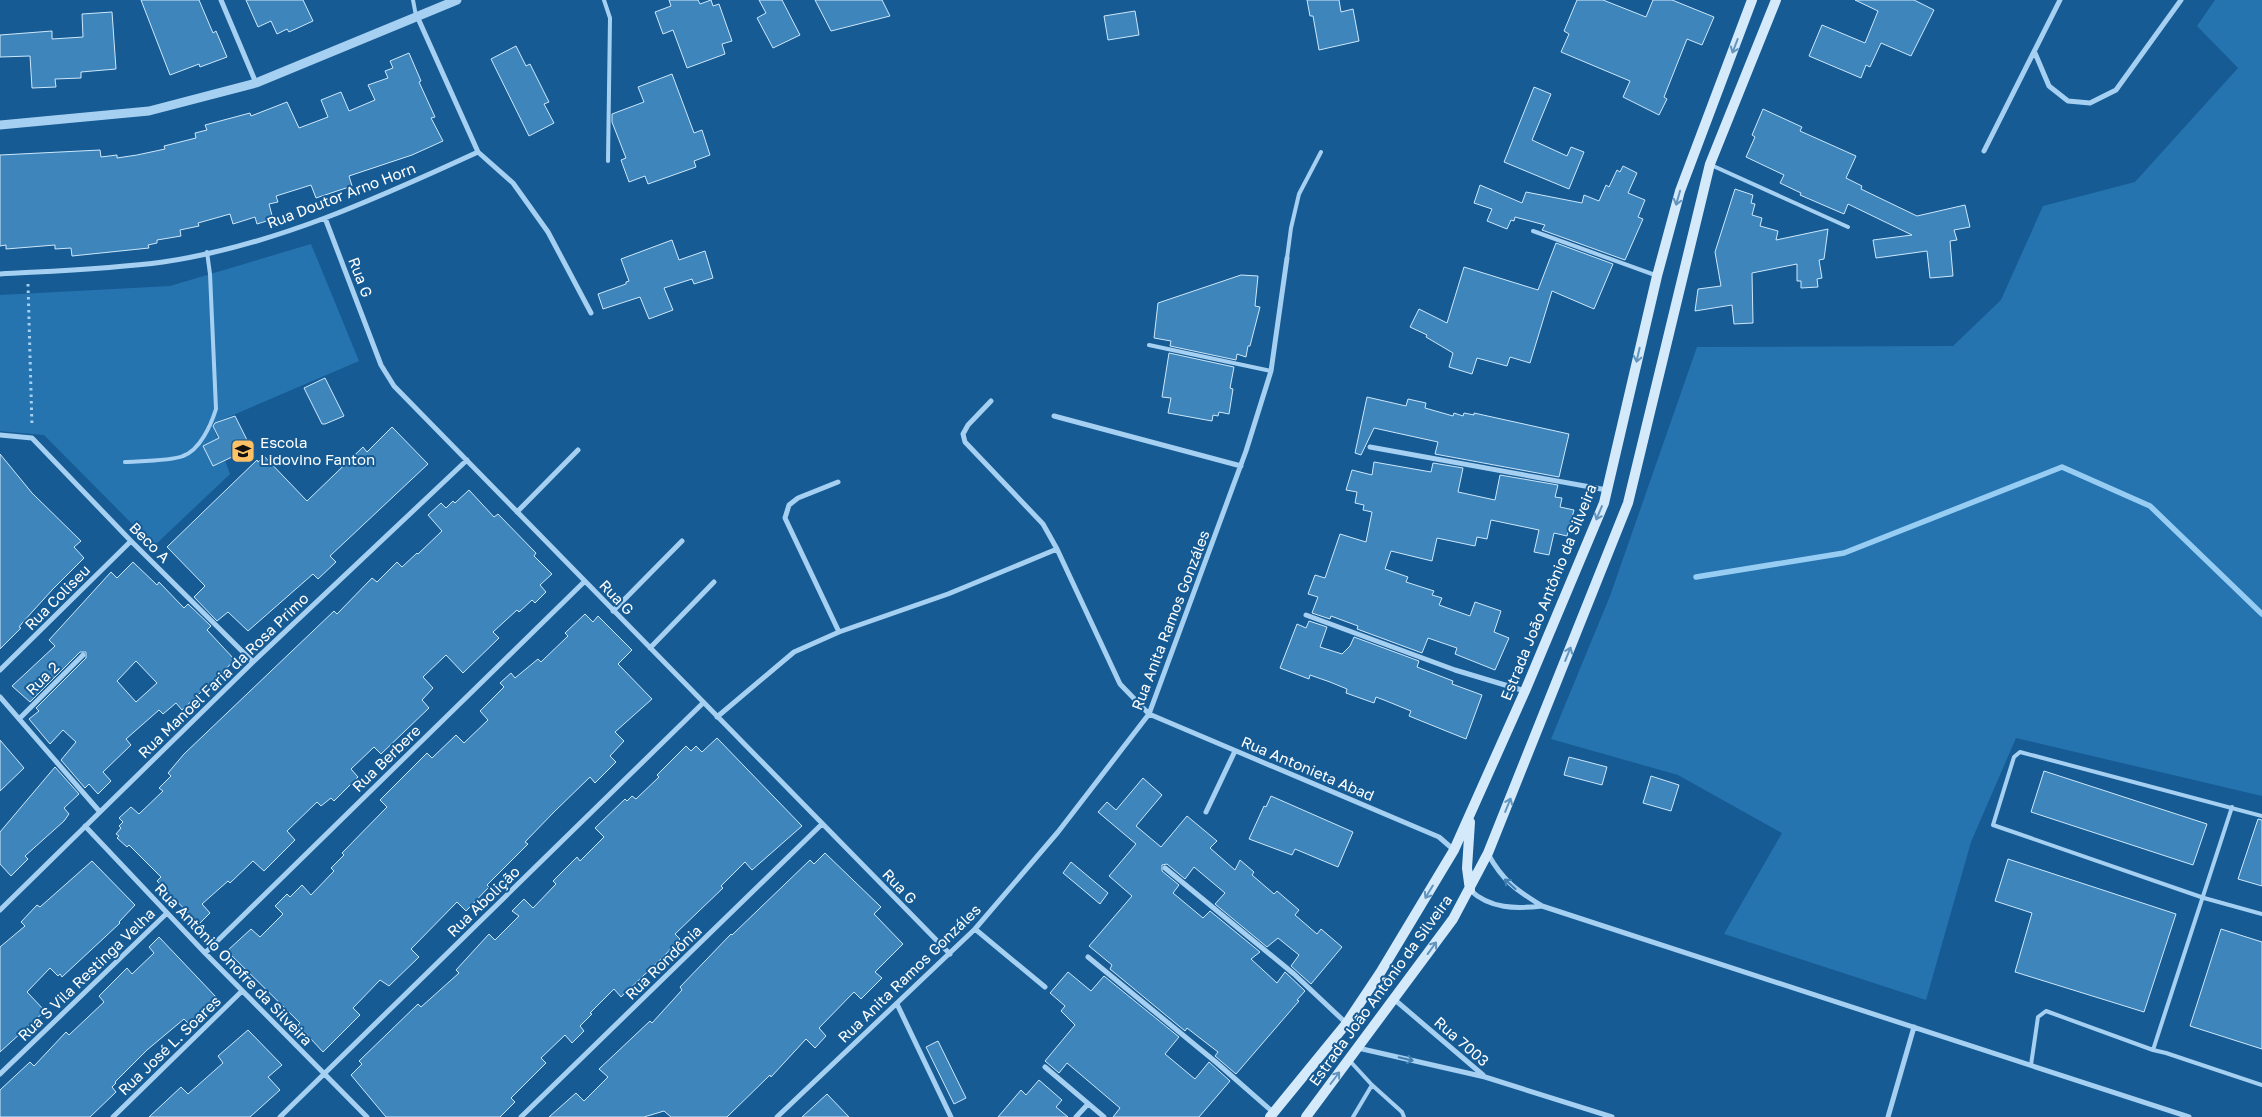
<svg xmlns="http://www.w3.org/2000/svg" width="2262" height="1117" font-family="'Golos Text',sans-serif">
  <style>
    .green { fill: #2574b0 }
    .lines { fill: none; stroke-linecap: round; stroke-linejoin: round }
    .stream { stroke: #98cdf3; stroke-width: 5.5 }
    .building { fill: #3e85bb; stroke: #cde8fc; fill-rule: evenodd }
    .path { stroke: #a6d0f1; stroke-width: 3; stroke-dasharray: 2.5 4; stroke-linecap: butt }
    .service { stroke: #a6d0f1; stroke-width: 4 }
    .minor { stroke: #a6d0f1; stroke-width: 5 }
    .tertiary { stroke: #a6d0f1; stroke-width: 9 }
    .secondary { stroke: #d4eafb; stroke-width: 10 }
    .oneway { stroke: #6294bd }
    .oneway2 { stroke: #417eb0 }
    .labels { text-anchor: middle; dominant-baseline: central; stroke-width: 4; stroke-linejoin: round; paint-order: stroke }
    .street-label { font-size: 15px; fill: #fff; stroke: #165b94 }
    .poi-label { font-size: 15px; fill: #fff; stroke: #165b94; text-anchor: start }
  </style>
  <rect width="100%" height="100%" fill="#165b94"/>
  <path class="green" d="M2215 0H2262V796L2016 738 1971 842 1926 1000 1724 934 1782 833 1678 775 1551 739 1610 596 1697 347 1953 346 2001 300 2043 206 2135 182 2238 68 2197 26Z
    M311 244 359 361 212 424 230 474 154 546 44 435 0 431V295L170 286Z"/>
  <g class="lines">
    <path class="stream" d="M1696 577 1844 553 2062 467 2150 506 2262 614"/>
  </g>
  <path class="building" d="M141 0H199L213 33 216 31 227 57 200 67 199 64 170 75Z
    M246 0H303L313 21 289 32 287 29 277 34 271 21 258 27Z
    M669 0H698L700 4 711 0 713 6 719 4 732 41 722 44 725 54 687 68 673 30 663 34 655 12 671 6Z
    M759 0H782L800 35 773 48 757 18 766 13Z
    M815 0H882L890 16 831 31Z
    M1307 0H1339L1341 12 1353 9 1359 41 1319 50 1313 16H1310Z
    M1577 0H1603L1646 17 1653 0H1672L1714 17 1702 45 1687 39 1664 97 1667 99 1659 115 1623 97 1630 81 1561 52 1569 34 1564 31Z
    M1855 0H1914L1934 10 1911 56 1881 43 1870 67 1866 65 1861 78 1809 56 1822 25 1865 43 1878 11Z
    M1135 11 1139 35 1108 40 1104 16Z
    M112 12 116 69 81 72V78L55 79 56 87 32 88 30 56 0 57V35L52 31V39L83 37 82 14Z
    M516 46 526 66 530 64 549 102 544 104 554 123 529 136 491 59Z
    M409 53 421 81 419 82 435 117 431 118 443 141 412 155 349 176 352 186 316 198 311 185 276 196 278 202 269 204 273 219 257 224 255 217 233 224 230 214 198 223 199 226 180 230 181 236 157 240V243L148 245 149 248 72 256 71 248 55 249V245L6 249V245L0 246V155L100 150 101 157 117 155V158L137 155 165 149 164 146 196 138 195 133 207 130 205 125 250 113 251 116 287 102 299 128 328 117 321 100 341 92 349 111 375 100 368 85 388 78 385 71 393 68 390 61Z
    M672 74 694 133 702 130 710 155 694 161 696 167 648 184 645 176 629 182 621 160 626 158 612 122V114L644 102 638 87Z
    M1534 87 1551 94 1532 140 1567 156 1571 147 1584 152 1569 189 1504 162Z
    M1763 109 1802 127 1800 131 1856 156 1846 178 1862 186 1861 189 1917 216 1965 205 1970 227 1954 230 1957 240 1950 241 1953 276 1930 278 1927 251 1876 258 1873 240 1912 235 1848 204 1844 214 1800 195 1801 193 1780 183 1784 175 1746 157 1755 137 1752 135Z
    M1623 166 1637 173 1628 193 1645 200 1638 217 1643 219 1625 260 1542 230 1545 225 1515 217 1514 221 1511 220 1507 229 1487 221 1492 209 1474 203 1480 185 1522 203 1526 192 1582 203 1584 195 1599 201 1606 185 1609 187 1617 170 1620 172Z
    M1735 189 1753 195 1751 203 1755 204 1752 215 1762 218 1760 226 1778 231 1776 240 1828 229 1824 259 1819 260 1822 278 1817 279 1818 287 1801 288V281H1797V264L1752 273 1753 323 1734 324 1732 305 1695 311 1698 289 1721 286 1715 252Z
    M672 240 679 260 705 251 713 278 694 284 692 279 664 288 673 310 649 319 640 297 603 309 598 294 626 284V282L629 281 621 259Z
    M1556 243 1613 264 1594 309 1552 291 1530 363 1510 357 1507 366 1477 358 1472 374 1449 367 1453 353 1426 337 1427 335 1410 327 1419 309 1447 323 1464 267 1538 290Z
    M1241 275 1258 276 1255 306 1260 307 1250 346H1248L1246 357 1237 354 1236 360 1170 346 1171 341 1154 338 1158 303Z
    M1169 353 1234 367 1230 388 1233 389 1229 414 1219 412 1218 416 1213 415 1212 421 1168 413 1171 398 1162 397Z
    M325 378 344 416 325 424H322L304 388Z
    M1367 397 1406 406 1408 399 1426 403 1425 408 1453 416 1454 413 1463 416 1464 413 1474 415V413L1569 434 1559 477 1435 454 1438 442 1374 428 1361 455 1355 453Z
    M235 416 251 448 213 466 203 446 219 438 213 426 215 423Z
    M392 427 428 464 330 556 336 562 318 579 313 574 248 631 228 612 217 621 194 597 205 586 167 547 257 460 258 462 264 456 307 501 363 447 367 452Z
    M0 454 32 493 81 541 74 547 84 558 53 589 23 622 19 627 21 628 0 649Z
    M1374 462 1431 472 1433 463 1463 468 1458 492 1495 500 1500 475 1558 485 1555 497 1562 498 1560 507 1574 510 1567 536 1554 533 1549 555 1534 552 1539 530 1491 520 1487 539 1477 537 1475 546 1437 538 1432 561 1391 551 1385 569 1408 577 1406 582 1434 591 1432 595 1442 598 1439 605 1470 616 1475 602 1501 611 1494 632 1509 638 1495 670 1455 654 1457 648 1428 638 1422 653 1357 629 1358 626 1331 616 1330 619 1312 613 1318 597 1308 594 1315 575 1325 578 1340 534 1366 542 1372 512 1363 510 1364 505 1355 503 1357 492 1346 490 1352 470 1372 475Z
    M469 490 494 517 498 514 536 553 534 556 552 574 540 585 546 592 535 603 532 600 519 612 517 610 493 632 499 638 463 673 446 655 423 677 433 688 422 700 429 708 381 754 374 747 351 769 358 777 334 801 331 798 321 806 317 802 287 831 295 840 264 871 253 861 230 883 228 881 202 904 210 913 199 924 157 881 161 877 129 845 127 847 117 838 119 836 116 834 121 828 119 826 123 822 119 818 131 807 139 814 163 791 159 788 171 776 168 773 184 754 334 611 337 614 372 578 377 582 397 562 402 567 417 553 418 554 442 531 428 515 441 503 446 508 453 501 455 503Z
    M133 562 157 585 159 582 184 608 188 604 211 626 207 630 235 660 182 710 176 703 163 714 159 710 126 739 131 745 103 772 111 781 98 794 89 784 85 788 61 760 76 742 63 730 50 744 29 719 39 711 36 708 86 658V652H80L30 702 12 686 55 646 49 640 111 572 117 578ZM136 661 157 683 136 702 117 681Z
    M585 614 593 622 598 616 632 650 618 664 652 699 615 732 624 741 610 756 616 762 595 783 590 777 554 812 525 842 528 844 487 885 489 887 466 911 457 902 411 949 419 957 389 986 380 980 353 1008 360 1015 323 1052 298 1025 300 1023 227 951 251 929 260 937 283 914 275 906 287 894 290 897 302 885 311 895 334 871 331 868 344 855 342 853 387 807 380 800 427 753 432 758 456 735 464 743 488 720 480 711 504 687 500 683 511 673 515 678 538 659 541 662 568 636 565 633Z
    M1309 621 1327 627 1320 647 1342 654 1350 646 1354 637 1419 661 1417 667 1453 681 1452 684 1482 695 1466 739 1409 716 1411 711 1384 700 1376 697 1374 703 1346 693 1347 689 1330 682 1310 675 1309 679 1280 668 1297 624 1306 628Z
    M717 738 802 826 752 870 745 862 721 886 723 888 675 934 680 939 662 958 621 997 614 989 590 1013 592 1014 580 1026 584 1031 572 1043 565 1035 541 1058 546 1063 511 1098 515 1102 500 1117H386L351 1075 362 1064 359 1061 418 1004 421 1007 459 973 456 970 489 934 495 940 519 916 512 911 524 899 533 908 556 884 553 881 577 857 580 861 604 837 595 828 625 799 627 801 632 796 636 799 659 777 657 775 686 746 691 751 696 746 702 752Z
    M0 740 24 768 0 791Z
    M1569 757 1607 767 1602 785 1564 775Z
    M55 767 79 794 64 808 69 814 64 821 25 856 28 859 11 876 0 864V832Z
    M2044 771 2207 824 2193 865 2031 812Z
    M1651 776 1679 785 1671 811 1643 803Z
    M1143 778 1162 795 1136 826 1161 847 1187 816 1217 841 1210 848 1235 870 1240 860 1254 872 1252 875 1274 894 1277 891 1299 910 1295 915 1317 934 1321 929 1342 947 1311 984 1291 966 1299 955 1278 938 1267 947 1215 904 1225 893 1194 867 1185 879 1167 864 1162 865V871L1179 885 1173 893 1203 918 1210 911 1260 952 1251 959 1277 983 1285 972 1305 991 1297 1000 1299 1001 1236 1074 1215 1056 1218 1052 1187 1028 1185 1031 1110 969 1112 965 1089 946 1132 896 1109 876 1136 844 1098 812 1107 802 1116 810Z
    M1271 796 1353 832 1338 867 1295 849 1292 855 1249 839 1264 806 1266 807Z
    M2258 819 2262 820V886L2238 879Z
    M825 853 881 907 874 914 903 944 875 972 882 978 861 999 854 992 819 1028 826 1036 815 1048 806 1039 771 1077 770 1075 727 1117H671L664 1111 644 1117H549L576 1093 584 1101 608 1077 599 1069 650 1021 652 1023 682 990 680 987 731 934 732 935 810 860 814 864Z
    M2008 859 2176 914 2144 1012 2015 972 2032 913 1995 901Z
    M92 861 135 905 119 922 120 923 62 977 60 974 58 976 50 968 27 992 45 1011 0 1052V947L25 926 21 922 37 905 40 907Z
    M1071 862 1108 893 1100 904 1063 873Z
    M2221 929 2262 942V1049L2190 1026Z
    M159 937 216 997 205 1007 207 1009 192 1023 191 1021 188 1023 184 1019 147 1050 115 1082 116 1083 112 1087 116 1092 90 1117H0V1090L30 1062 34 1066 66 1032 69 1035 104 1002 99 996 127 968 132 974 154 953 149 947Z
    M1068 972 1091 991 1104 976 1179 1037 1165 1054 1195 1079 1209 1062 1230 1081 1199 1117H1113L1120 1108 1067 1063 1059 1073 1045 1061 1075 1025 1061 1011 1065 1006 1050 993Z
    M248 1030 282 1065 268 1077 280 1090 250 1117H149L181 1087 188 1094 223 1063 218 1056Z
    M938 1041 966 1098 954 1104 926 1047Z
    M1039 1080 1062 1100 1056 1107 1068 1117H998L1021 1090 1026 1095Z
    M827 1094 849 1117H802Z"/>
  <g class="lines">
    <path class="path" d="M28 284 32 427"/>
    <path class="service" d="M413 0 416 16
      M604 0 610 18 608 161
      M1711 165 1848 227
      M1533 231 1655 275
      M1287 258 1291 228 1299 194 1321 152
      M1149 345 1271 371
      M125 462C140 461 171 461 183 456 200 450 211 425 216 409L210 274 207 252
      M2262 816 2020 752 2014 757 1993 825 2204 898 2262 914
      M2153 1050 2232 807
      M1349 1060 1372 1085 1402 1112 1404 1117
      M2031 1065 2038 1017 2046 1011 2153 1050 2166 1053 2262 1085
      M1353 1117 1372 1085"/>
    <path class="minor" d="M221 0 256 83
      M417 16 478 152 513 183 548 232 591 313
      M2035 53 2049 86 2068 101 2090 103 2116 90 2181 0
      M1984 151 2060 0
      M325 218 381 365 394 386 950 954
      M0 274C53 271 111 269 163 262 273 246 378 198 478 152
      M991 401 968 425 963 434 965 442 1043 524 1057 549
      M1054 416 1241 466
      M0 435 32 438 131 541 253 662
      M1370 447 1607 490
      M838 482 798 498 789 505 785 518 839 632
      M517 512 578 450
      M613 611 682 541
      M1306 615 1455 670 1525 691
      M650 648 714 582
      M0 670 131 541
      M0 697 100 812
      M717 717 794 652 839 632 948 594 1057 549 1120 684 1149 714 1439 837 1454 850
      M19 719 83 655
      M1206 812 1235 751
      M85 826 205 953 367 1117
      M1488 854C1503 881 1516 890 1542 906L2189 1117
      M1165 868 1294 974 1346 1023
      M1470 890C1490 909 1516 909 1542 906
      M0 910 253 662 467 460
      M975 929 1045 987
      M205 953 585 581
      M1088 957 1217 1063 1274 1113
      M1395 1000 1483 1075
      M897 1004 951 1117
      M1358 1048 1485 1077 1612 1117
      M1045 1067 1104 1117
      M0 1074 167 913
      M113 1117 242 991
      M280 1117 703 703
      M521 1117 822 824
      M777 1117 975 929 1058 832 1149 714 1246 451 1271 371 1287 258
      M1076 1117 1088 1104
      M1888 1117 1914 1027"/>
    <path class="tertiary" d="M0 125 149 111 256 83 457 0"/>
    <path class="secondary" d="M1470 822 1467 868 1470 890
      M1270 1117 1346 1024 1380 973 1454 850 1525 691 1604 503 1657 276 1680 191 1752 0
      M1306 1117 1453 919 1488 853 1628 503 1710 164 1776 0"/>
  </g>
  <defs><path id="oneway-shaft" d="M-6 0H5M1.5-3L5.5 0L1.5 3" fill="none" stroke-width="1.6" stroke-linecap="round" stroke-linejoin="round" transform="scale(1.25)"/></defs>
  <g class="oneway">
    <use href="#oneway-shaft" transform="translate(1735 46) rotate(111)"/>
    <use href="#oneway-shaft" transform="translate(1678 198) rotate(106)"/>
    <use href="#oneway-shaft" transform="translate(1638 355) rotate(103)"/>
    <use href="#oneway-shaft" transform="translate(1599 513) rotate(113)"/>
    <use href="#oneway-shaft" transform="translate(1568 654) rotate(-68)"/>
    <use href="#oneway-shaft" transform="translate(1508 805) rotate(-68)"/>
    <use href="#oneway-shaft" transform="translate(1429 892) rotate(121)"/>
    <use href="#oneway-shaft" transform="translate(1432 948) rotate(-54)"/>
    <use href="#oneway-shaft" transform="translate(1335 1078) rotate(-53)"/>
  </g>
  <g class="oneway2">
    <use href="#oneway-shaft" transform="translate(1510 884) rotate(-138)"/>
    <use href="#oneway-shaft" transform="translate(1406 1059) rotate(13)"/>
  </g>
  <defs>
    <g id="school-square" transform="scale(1.25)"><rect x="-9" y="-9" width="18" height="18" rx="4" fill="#ffc166" stroke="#165b94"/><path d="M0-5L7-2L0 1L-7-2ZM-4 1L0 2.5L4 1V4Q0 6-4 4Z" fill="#111"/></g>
  </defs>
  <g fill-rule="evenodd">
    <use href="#school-square" x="243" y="451"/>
  </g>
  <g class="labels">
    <g class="street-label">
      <text transform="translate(341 195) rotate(-21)">Rua Doutor Arno Horn</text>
      <text transform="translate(361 277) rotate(69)">Rua G</text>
      <text transform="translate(150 542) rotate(45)">Beco A</text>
      <text transform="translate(1548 592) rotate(-68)">Estrada João Antônio da Silveira</text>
      <text transform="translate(57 597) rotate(-45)">Rua Coliseu</text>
      <text transform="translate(617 597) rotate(46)">Rua G</text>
      <text transform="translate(1170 620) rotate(-69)">Rua Anita Ramos Gonzáles</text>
      <text transform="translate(223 675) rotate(-44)">Rua Manoel Faria da Rosa Primo</text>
      <text transform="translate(42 678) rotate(-45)">Rua 2</text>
      <text transform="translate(386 758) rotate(-44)">Rua Berbere</text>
      <text transform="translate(1308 768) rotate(23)">Rua Antonieta Abad</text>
      <text transform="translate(900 886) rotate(46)">Rua G</text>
      <text transform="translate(483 901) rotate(-44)">Rua Abolição</text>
      <text transform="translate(663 962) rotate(-44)">Rua Rondônia</text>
      <text transform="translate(234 964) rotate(46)">Rua Antônio Onofre da Silveira</text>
      <text transform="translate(909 973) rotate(-44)">Rua Anita Ramos Gonzáles</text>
      <text transform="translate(86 974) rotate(-44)">Rua S Vila Restinga Velha</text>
      <text transform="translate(1380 990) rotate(-54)">Estrada João Antônio da Silveira</text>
      <text transform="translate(1462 1041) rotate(41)">Rua 7003</text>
      <text transform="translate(169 1045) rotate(-44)">Rua José L. Soares</text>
    </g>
    <g class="poi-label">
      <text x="260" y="442">Escola<tspan x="260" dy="17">Lidovino Fanton</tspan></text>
    </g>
  </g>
</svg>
